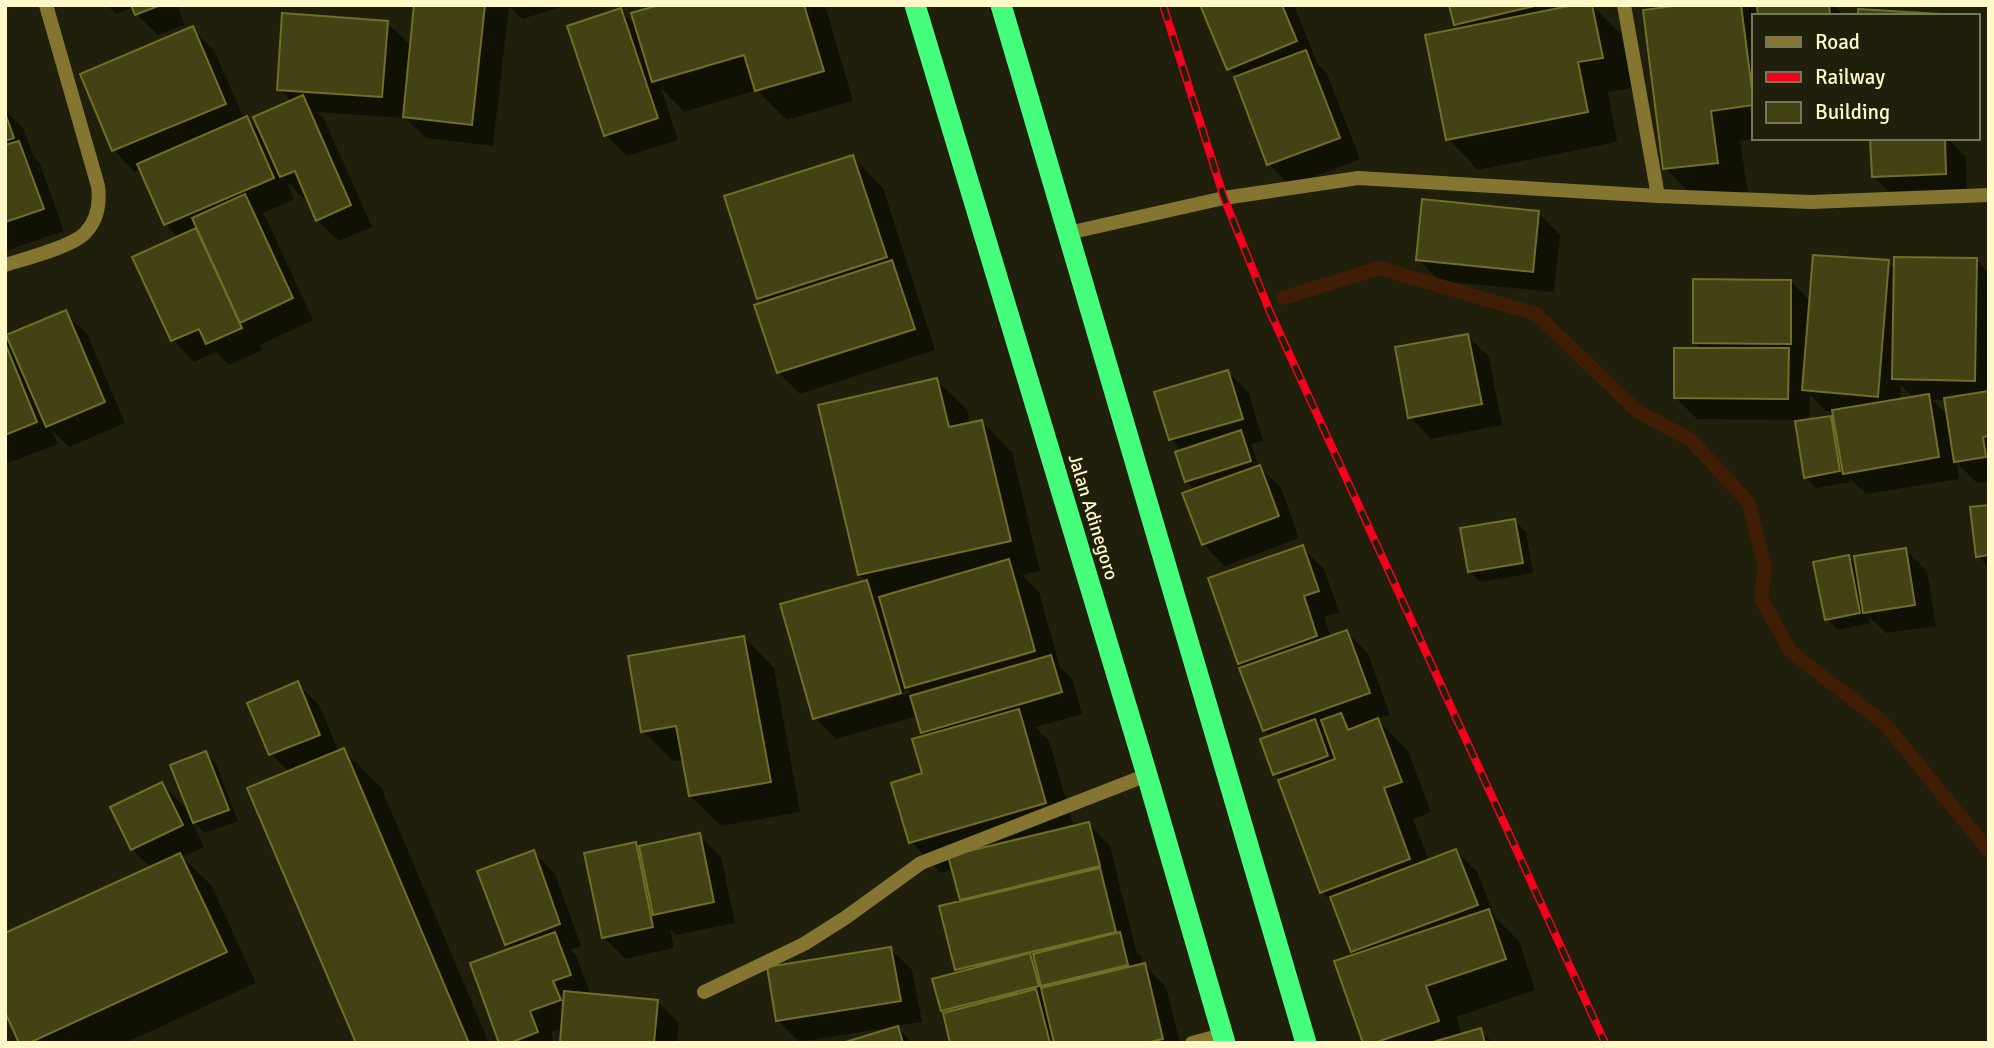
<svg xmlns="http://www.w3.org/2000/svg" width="1994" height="1048" font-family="Signika,sans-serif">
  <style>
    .shadow { fill: #0007; fill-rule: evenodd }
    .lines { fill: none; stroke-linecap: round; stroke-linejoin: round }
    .stream { stroke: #401d05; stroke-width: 14 }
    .building { fill: #434215; stroke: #716f25; stroke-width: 2 }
    .street { stroke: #847531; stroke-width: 14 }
    .highway { stroke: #45ff7c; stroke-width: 21 }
    .rail-casing { stroke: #f5001e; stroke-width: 8 }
    .rail { stroke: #201f0b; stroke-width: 5; stroke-dasharray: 16; stroke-linecap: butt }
    .labels { text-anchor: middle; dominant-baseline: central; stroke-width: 5; stroke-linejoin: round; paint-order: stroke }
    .street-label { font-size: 19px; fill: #fff9ca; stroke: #201f0b }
  </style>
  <rect width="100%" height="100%" fill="#201f0b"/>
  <path class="shadow" d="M107 5H177L185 25 158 35 136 14 134 7 116 14Z
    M416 5H568L522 19 509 6 493 146 426 138 405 118 316 112 324 119 372 227 339 241 317 220 307 196 303 198 287 182 294 199 262 214 266 218 313 320 260 345 262 350 229 365 216 352 194 362 173 340 179 238 165 224 142 169 135 172 114 150 82 75 192 28 214 50 244 119 246 118 262 134 292 102 279 89 387 23 412 47Z
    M665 5H825L853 101 787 120 757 90 684 112 661 88 678 140 627 156 606 135 620 10 637 27Z
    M1202 5H1294L1317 63 1327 74 1360 159 1290 186 1269 164 1238 77 1229 69Z
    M1451 5H1592L1621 34 1632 88 1608 92 1617 142 1478 170 1448 139 1461 30 1455 24Z
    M1643 5H1756L1757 16H1754V138H1762L1740 141 1748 192 1696 199 1665 168 1649 11Z
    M1767 5H1833L1844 16H1760Z
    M5 110 23 128 34 157 40 164 64 231 5 251Z
    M1872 138H1947L1966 157 1967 195 1895 197 1873 176Z
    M853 157 883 188 935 350 800 394 778 372 764 304 759 298Z
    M1538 213 1560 235 1554 292 1440 281 1418 259Z
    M1976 260 1989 273V481L1977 483 1957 463 1959 479 1866 494 1849 477 1850 482 1816 488 1805 477 1796 420 1697 419 1676 398 1702 350 1695 343 1791 281 1811 302 1888 262 1896 270ZM1901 385 1914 398 1900 401ZM1810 395 1826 411 1834 412 1836 423 1830 418 1809 421ZM1932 400H1946L1948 416Z
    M65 313 87 334 125 423 69 447 52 430 58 444 9 463 5 460V333L9 336Z
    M1467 335 1489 357 1502 425 1431 439 1410 417Z
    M1228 372 1249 393 1263 441 1251 444 1259 467 1281 488 1299 538 1225 566 1203 544 1195 490 1186 481 1182 452 1170 439Z
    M936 380 967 410 970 424 982 422 1012 452 1040 571 1022 575 1039 592 1060 667 1072 679 1082 714 1035 727 1049 741 1074 827 1088 824 1110 845 1120 888H1118L1121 891 1136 951 1141 956 1143 965H1145L1166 987 1180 1043H952L944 1012 942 1010 961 973 957 969 962 903 954 869 941 873 911 842 924 774 928 737 923 732 918 716 836 739 815 718 867 582 859 574ZM909 689 910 693 826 717V713Z
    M1989 507V579L1987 565 1978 556Z
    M1515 521 1526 532 1533 573 1480 582 1469 571Z
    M1302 547 1324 569 1339 612 1324 617 1331 638 1347 632 1368 654 1390 715 1377 719 1408 751 1431 812 1413 819 1429 861 1456 851 1477 872 1495 917 1519 941 1535 990 1456 1017 1462 1035 1480 1030 1493 1043H1364L1356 955 1353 952 1335 905 1322 892 1281 780 1274 774 1271 737 1264 730 1245 668 1239 663Z
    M1906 550 1927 571 1936 626 1886 633 1868 616 1870 623 1838 630 1827 619 1848 557 1857 566Z
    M744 637 774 668 800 812 721 826 690 796 684 760 673 761 643 731Z
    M298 684 319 705 339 752 343 750 381 787 489 1043H358L289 772 271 754 249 704Z
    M206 753 216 764 238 821 205 833 191 819 204 847 182 857 211 885 256 983 125 1043H21L152 868 132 849 162 784 184 806 189 816 191 815Z
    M699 835 721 857 735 923 676 935 670 929 674 948 625 959 604 937 635 844 642 851Z
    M534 852 555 874 581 946 570 950 576 956 591 995 658 1002 679 1023 677 1043H561L563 1028 551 1032 554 1043H500L512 949 506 944Z
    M891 949 912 970 922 1022 896 1026 912 1043H848L894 1029 893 1027 799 1042 778 1021Z"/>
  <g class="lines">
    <path class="stream" d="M1283 298 1379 268 1536 314 1637 411 1691 440 1748 502 1765 565 1761 599 1791 652 1885 724 1989 851"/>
  </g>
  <path class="building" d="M131 5H161L135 15Z
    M414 5H485L472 125 403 117Z
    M659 5H804L824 71 755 91 744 55 652 82 631 13Z
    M1200 5H1282L1297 41 1227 70Z
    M1449 5H1539L1454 25Z
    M1574 5H1592L1603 58 1578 62 1588 112 1446 140 1425 35Z
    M1681 5H1741L1754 105 1711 111 1718 163 1663 169 1643 10Z
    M1757 5H1829L1830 16H1758Z
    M621 8 658 118 604 136 567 26Z
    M1858 9 1956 15V16H1858Z
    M282 13 388 21 382 97 277 90Z
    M193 26 226 104 112 151 80 74Z
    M1306 50 1340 138 1267 165 1234 77Z
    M303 95 351 205 316 221 295 171 280 177 253 117Z
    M5 113 14 138 5 141Z
    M247 116 274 178 164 225 137 164Z
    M1870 138H1945L1946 174 1872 177Z
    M19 141 44 209 5 222V145Z
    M853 155 887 257 757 299 724 196Z
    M245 194 293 298 240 323 192 218Z
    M1422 199 1539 211 1533 272 1416 260Z
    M196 228 242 328 206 344 199 329 171 341 132 257Z
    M1813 255 1889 260 1878 397 1802 390Z
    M1894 257 1977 258 1975 381 1892 379Z
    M892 260 915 329 777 373 754 305Z
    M1693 279 1791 280V344L1693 343Z
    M66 310 105 402 46 427 6 335Z
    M1468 334 1482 404 1408 418 1395 347Z
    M5 343 37 422 5 435Z
    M1674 348H1789L1788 399 1674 398Z
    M1228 370 1243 419 1169 440 1154 392Z
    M937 378 949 427 982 420 1011 541 858 575 818 405Z
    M1989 391V436L1983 437 1986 457 1954 462 1944 398Z
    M1929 394 1939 457 1843 474 1832 410Z
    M1831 416 1840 471 1804 478 1795 421Z
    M1241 430 1251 461 1185 482 1175 452Z
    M1260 465 1279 516 1202 545 1182 493Z
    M1989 505V555L1976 557 1970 507Z
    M1515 519 1523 563 1468 572 1460 528Z
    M1303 545 1319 591 1304 596 1317 636 1238 664 1208 578Z
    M1906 548 1915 605 1863 613 1854 556Z
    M1849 555 1860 613 1825 620 1813 562Z
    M1009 559 1035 651 905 688 879 597Z
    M867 580 901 693 813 719 780 604Z
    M1347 630 1370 693 1263 731 1239 668Z
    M744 636 771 782 689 796 676 726 641 732 628 656Z
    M1051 655 1062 692 921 733 910 696Z
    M298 681 320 735 269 755 247 703Z
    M1019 709 1046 803 909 843 891 783 922 773 912 739Z
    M1341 713 1348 730 1378 718 1402 782 1384 788 1410 859 1320 893 1278 780 1335 759 1321 720Z
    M1315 719 1328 756 1273 775 1260 739Z
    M344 748 469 1043H356L247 788Z
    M206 751 229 810 193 823 170 765Z
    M162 782 183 825 131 850 110 807Z
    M1089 822 1100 866 960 900 948 856Z
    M700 833 714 902 653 915 639 846Z
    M636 842 653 927 602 938 584 853Z
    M1456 849 1478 905 1351 952 1330 897Z
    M534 850 560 924 505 945 477 871Z
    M180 853 227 952 29 1043H19L5 1012V933Z
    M1100 868 1116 932 955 970 939 906Z
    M1489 909 1506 959 1426 986 1439 1021 1374 1043H1363L1334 961Z
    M555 932 571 975 553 981 561 1000 530 1011 538 1032 510 1043H499L470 963Z
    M1120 932 1128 965 1041 986 1033 954Z
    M891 947 901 1001 776 1021 767 967Z
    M1030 953 1039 986 941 1011 932 979Z
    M1145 963 1163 1039 1146 1043H1054L1041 988Z
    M1036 989 1050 1043H950L943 1013Z
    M564 991 658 1000 654 1043H560Z
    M898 1026 903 1043H842Z
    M1481 1028 1485 1043 1433 1042Z"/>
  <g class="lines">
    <path class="street" d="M1624 5 1658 196
      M1068 233 1224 198 1358 178 1658 196 1811 202 1989 195
      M5 265C24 259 75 246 86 232 98 219 100 202 98 186L46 5
      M704 992 804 944 845 918 921 863 1147 775
      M1192 1043 1222 1035"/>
    <path class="highway" d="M915 5 1147 775 1225 1043
      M1001 5 1306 1043"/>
    <g class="rail-casing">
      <path id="rail" d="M1163 5 1224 198 1270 312 1605 1043"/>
    </g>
    <use href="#rail" class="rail"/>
  </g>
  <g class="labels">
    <g class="street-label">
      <text transform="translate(1093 517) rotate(73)">Jalan Adinegoro</text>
    </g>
  </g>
  <rect width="1994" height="1048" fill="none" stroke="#fff9ca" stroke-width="14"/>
  <rect x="1752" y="14" width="228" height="126" fill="#201f0b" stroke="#797657" stroke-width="2"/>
  <rect x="1766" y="37" width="35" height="10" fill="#847531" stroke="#797657" stroke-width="2"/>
  <text x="1815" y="49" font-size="21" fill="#fff9ca">Road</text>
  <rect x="1766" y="72" width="35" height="10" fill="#f5001e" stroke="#797657" stroke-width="2"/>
  <text x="1815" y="84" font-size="21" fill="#fff9ca">Railway</text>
  <rect x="1766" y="102" width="35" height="21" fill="#434215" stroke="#797657" stroke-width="2"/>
  <text x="1815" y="119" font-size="21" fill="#fff9ca">Building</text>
</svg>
